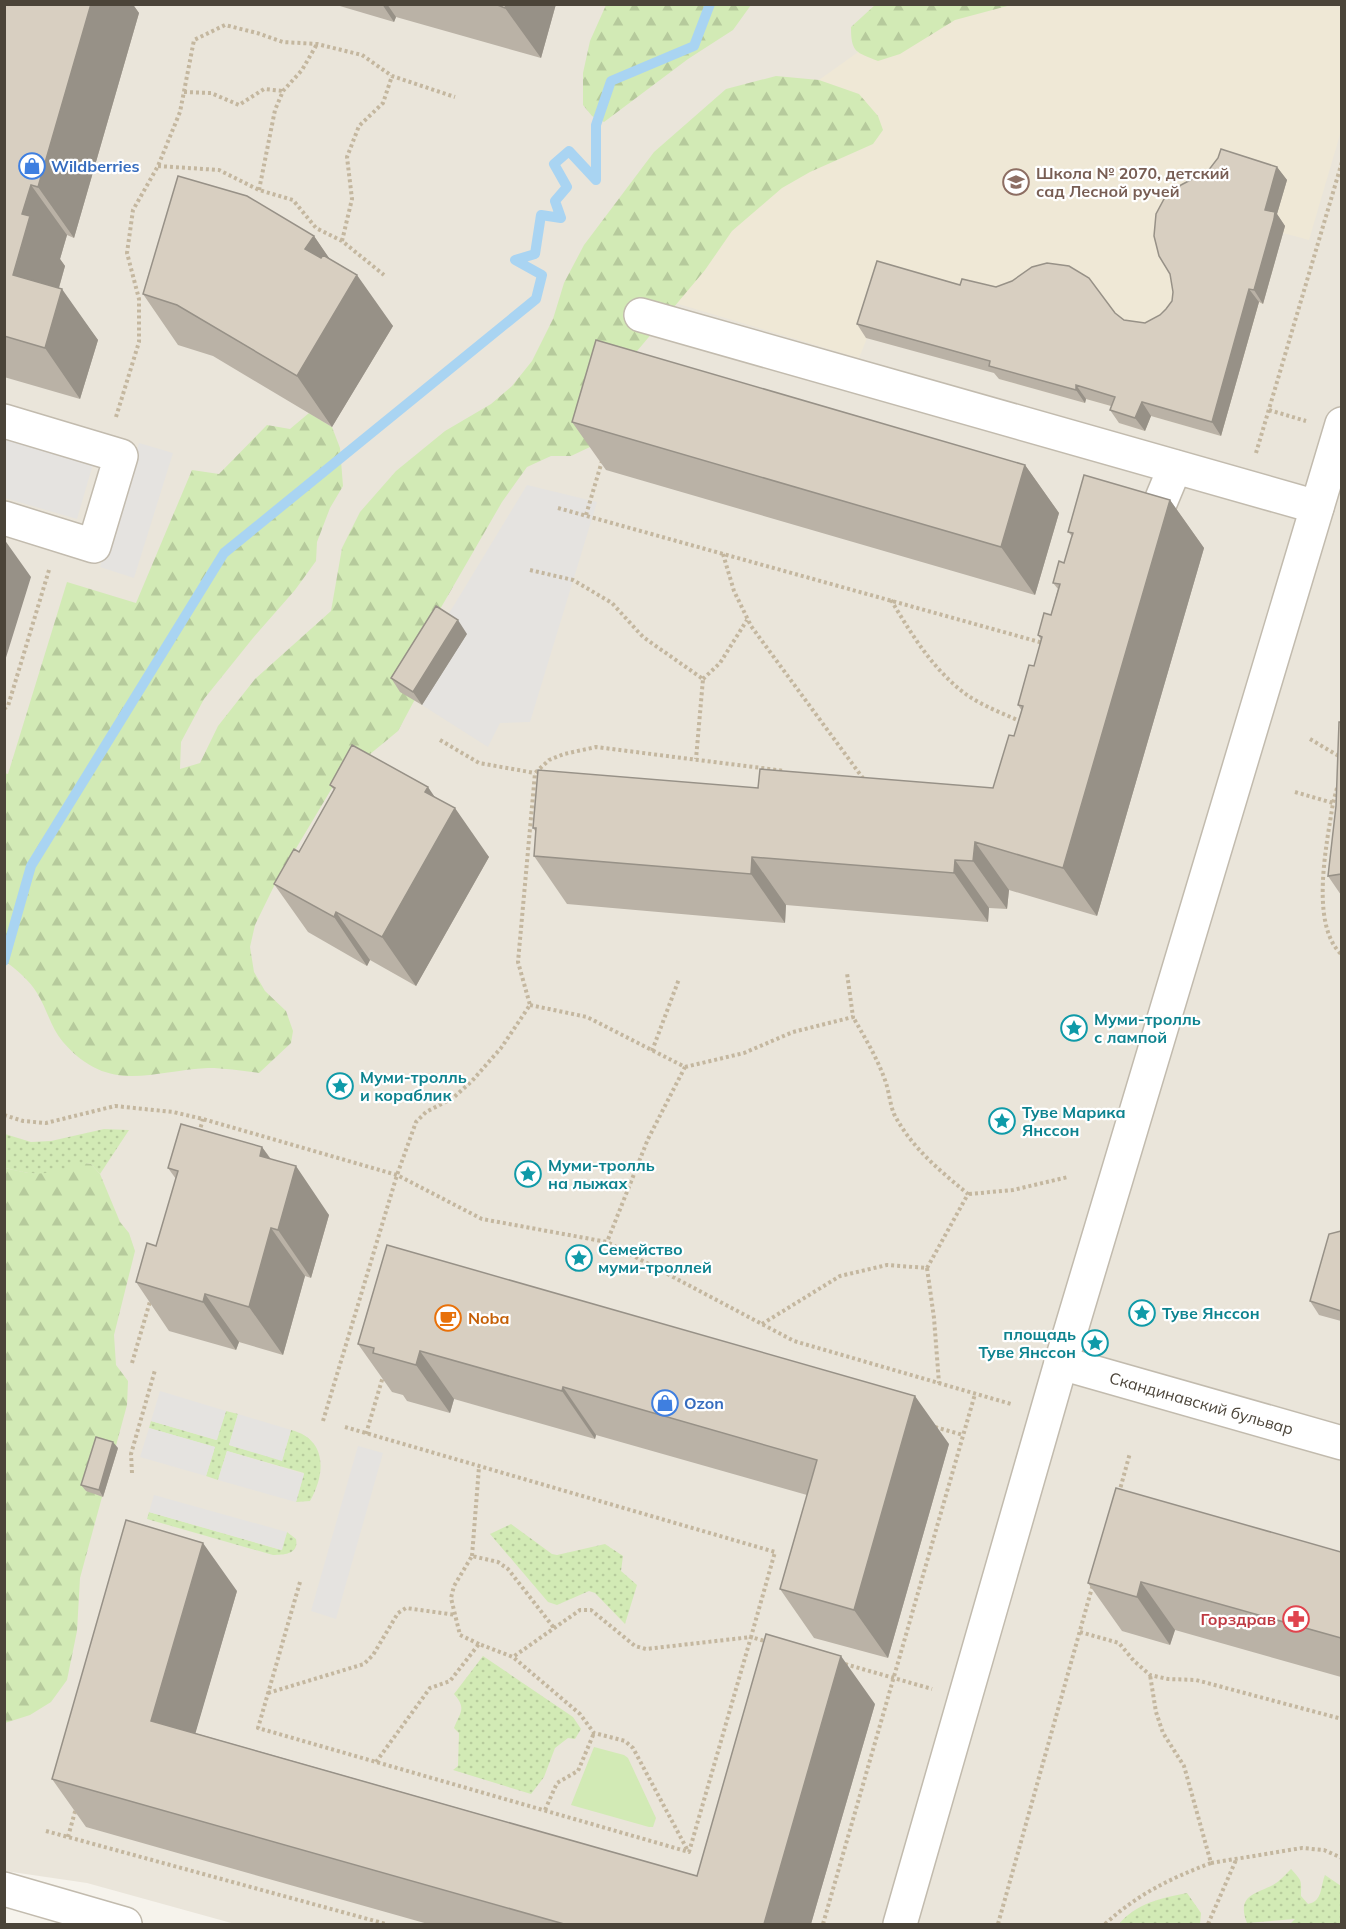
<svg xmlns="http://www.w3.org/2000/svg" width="1346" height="1929" font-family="Mulish,sans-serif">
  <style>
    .residential { fill: #eae5da }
    .education { fill: #efe8d6 }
    .grass { fill: url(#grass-dots) }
    .forest { fill: url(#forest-firs) }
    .garden { fill: #d2eab5 }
    .parking { fill: #e5e3e0 }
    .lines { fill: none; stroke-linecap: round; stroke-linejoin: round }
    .stream { stroke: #a9d4f2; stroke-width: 10 }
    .minor-casing { stroke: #c2bbae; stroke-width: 36 }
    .path { stroke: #c4b79f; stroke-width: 4; stroke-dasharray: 3 3; stroke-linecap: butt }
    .minor { stroke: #fff; stroke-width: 33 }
    .wall { fill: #bab2a6 }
    .shaded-wall { fill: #979187 }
    .building { fill: #d8cfc1; stroke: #979187; stroke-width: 1.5 }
    .labels { text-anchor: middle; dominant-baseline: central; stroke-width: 4.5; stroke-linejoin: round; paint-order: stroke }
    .shop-label { font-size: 16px; font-weight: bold; fill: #366cbe; stroke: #fff; text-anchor: start }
    .education-label { font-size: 16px; font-weight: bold; fill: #785e54; stroke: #fff; text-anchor: start }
    .culture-label { font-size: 16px; font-weight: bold; fill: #0d838f; stroke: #fff; text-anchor: start }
    .food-label { font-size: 16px; font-weight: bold; fill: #c56008; stroke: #fff; text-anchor: start }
    .street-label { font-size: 16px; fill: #4b4439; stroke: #fff }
    .health-label { font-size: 16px; font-weight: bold; fill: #be3a42; stroke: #fff; text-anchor: end }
  </style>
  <defs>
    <pattern id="grass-dots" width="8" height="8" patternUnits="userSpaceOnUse" patternTransform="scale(1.5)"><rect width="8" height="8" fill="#d2eab5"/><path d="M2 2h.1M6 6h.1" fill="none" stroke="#b6ca9c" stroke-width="1.8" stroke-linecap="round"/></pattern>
    <pattern id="forest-firs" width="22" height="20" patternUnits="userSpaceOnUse" patternTransform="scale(1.5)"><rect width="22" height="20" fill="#d2eab5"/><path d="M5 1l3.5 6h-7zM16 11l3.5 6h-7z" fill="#b6ca9c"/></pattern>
  </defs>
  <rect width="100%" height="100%" fill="#f6f3ec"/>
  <path class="residential" d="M4 5H1341V1924H235L87 1883 5 1871Z"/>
  <path class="education" d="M924 5H1341V131L1309 240 1283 233 1263 304 1259 303 1221 436 1151 416 1145 431 1119 423 1124 410 1086 399 1085 403 999 379V374L867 338 859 358 598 280 819 80Z"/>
  <path class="grass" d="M104 1129 129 1130 100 1174 91 1164C78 1163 70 1168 58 1172 40 1177 23 1172 5 1168V1134L31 1142 51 1141Z
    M226 1411 238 1414 229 1445 282 1460 291 1430C327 1439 326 1473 310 1501L296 1502 304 1473 227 1451 218 1480 206 1476 215 1447 149 1428 151 1421 216 1440Z
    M149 1512 281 1550 287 1532 296 1539C299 1554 285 1555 273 1555L147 1519Z
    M511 1524 552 1554 557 1555 605 1544 623 1556 621 1571 637 1585 625 1624 595 1593 589 1591 557 1605 548 1602 490 1534Z
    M483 1656 573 1717 581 1729 575 1739 568 1738 555 1748 544 1777 531 1794 453 1770 458 1766 459 1733 454 1728C460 1712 467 1709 454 1694Z
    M1291 1869C1303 1882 1301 1880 1301 1896L1308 1904C1323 1901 1320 1887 1325 1875L1341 1886V1924H1290L1295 1919 1247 1923C1236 1895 1256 1894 1273 1885 1280 1881 1285 1875 1291 1869Z
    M1187 1893 1201 1913 1200 1924H1119C1137 1903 1161 1898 1187 1893Z"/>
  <path class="forest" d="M606 5V4L751 5 733 30 688 59 604 122 592 116 583 105V73L590 41Z
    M875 5V4L1011 5 955 20 900 54 878 61C856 52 851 53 851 27Z
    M776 76 819 80 859 94 878 116 883 130 873 144 810 172 782 188 732 231 705 270 622 369 590 447 571 456H551L527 467 502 502 439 611 421 688 398 731 335 783 276 882 255 925 250 947 254 972 265 991 286 1011 293 1031 291 1043 259 1073C243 1071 225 1068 208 1068 150 1071 109 1095 63 1042 51 1028 47 1009 37 993 30 981 16 969 5 961L4 773 8 774 67 582 136 603 192 470 219 474 267 425 290 429 309 413 332 427 340 448 343 486 330 508 317 542 316 561 295 590 253 638 204 699 181 742 180 769 200 763 218 726 255 679 331 611 342 548 360 512 396 471 445 431 491 404 512 386 532 361 553 319 564 283 584 245 654 152 726 89Z
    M80 1163 91 1164 100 1174 120 1222 129 1233 135 1251 114 1335 116 1365 128 1381 127 1405 80 1578 77 1631 67 1680 51 1702 30 1715 5 1723V1168C38 1176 47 1176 80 1163Z"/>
  <path class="garden" d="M594 1747 624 1755 628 1758 656 1818 653 1827H649L571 1805Z"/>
  <path class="parking" d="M4 437 93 464 77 519 5 498Z
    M139 443 173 453 134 578 100 567Z
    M527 485 597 502 530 722 500 723 488 747 422 705 445 620Z
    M160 1391 226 1411 217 1440 151 1421Z
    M238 1414 291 1430 282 1461 229 1445Z
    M149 1428 215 1447 206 1476 140 1457Z
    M358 1446 383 1453 336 1619 311 1611Z
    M227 1451 304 1474 296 1502 218 1480Z
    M154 1495 287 1532 282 1550 149 1512Z"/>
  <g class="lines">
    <path class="stream" d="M4 961 31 866 224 553 536 299 542 275 515 260 535 254 541 215 561 218 555 201 567 187 554 164 569 151 596 180V125L611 81 694 46 710 4"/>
    <g class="minor-casing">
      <g id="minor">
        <path d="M641 315 1317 507"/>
        <path d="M4 421 121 456 94 546 4 518"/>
        <path d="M1148 532 1175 467"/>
        <path id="s1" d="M1061 1363 1342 1443"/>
        <path d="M4 1889 125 1924"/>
        <path d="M900 1924 1061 1363 1342 424"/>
      </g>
    </g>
    <path class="path" d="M184 92 211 93 239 105 264 89 283 91
      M158 166 219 170 259 190 293 200 316 228 342 241 384 275
      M259 190 275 110 283 91 302 70 317 44
      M342 241 352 199 347 157 359 126 383 103 392 76
      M1269 410 1306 421
      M116 417 139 342V299L127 253 133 210 158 166 180 112 194 40 225 25 257 33 283 42 317 44 362 55 392 76 455 97
      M1256 453 1342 162
      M558 508 1043 643
      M586 515 602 461
      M723 554 734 591 751 626 865 781
      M530 570 573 580 612 603 643 637 703 679 696 759
      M891 600C912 635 933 670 967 695 983 706 1004 714 1022 722
      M703 679 720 663 747 620
      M4 709 8 706 49 570
      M1310 739 1342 758
      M440 740 479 763 535 773
      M1337 788 1333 803C1327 843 1309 925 1342 955
      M1295 792 1333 803
      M530 1005 587 1017 685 1067 648 1139 607 1242
      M652 1051 679 979
      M685 1067 744 1053 793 1032 853 1017 847 973
      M4 1115 23 1121 46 1123 115 1106 173 1112 203 1119 397 1175 482 1219 607 1242 794 1341 1011 1404
      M199 1133 203 1119
      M969 1194 1013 1190 1068 1177
      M927 1268 934 1318 939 1383
      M762 1324 840 1276 887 1265 927 1268 968 1194C940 1171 911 1147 894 1114 890 1104 889 1092 886 1083 878 1059 865 1038 853 1017
      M132 1363 151 1298
      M323 1421 397 1175 416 1122 426 1112 453 1098 472 1081 501 1048 530 1005 518 962 535 773 549 760 564 754 596 747 785 771
      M345 1427 775 1552 751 1637 646 1649 635 1646 591 1610H580L513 1657
      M935 1427 963 1435
      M366 1434 384 1373
      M132 1473 131 1454 155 1370
      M1119 1493 1130 1453
      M472 1556 479 1467
      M300 1582 258 1728 689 1852 751 1637 768 1642
      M1080 1632 1119 1643 1134 1661 1150 1675 1168 1679 1196 1680 1342 1719
      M479 1644 460 1635 451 1598 454 1586 472 1556 498 1562 508 1569 554 1628
      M845 1664 932 1689
      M268 1693 364 1664 373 1655 398 1613 406 1608 456 1615
      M376 1762 430 1688 450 1681 479 1644 513 1657 580 1714 594 1733 625 1741 633 1748 688 1851
      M545 1810 557 1783 578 1771 594 1733
      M46 1831 386 1924
      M68 1837 76 1808
      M1211 1863 1302 1848 1324 1850 1342 1858
      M823 1924 975 1394
      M998 1924 1093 1584
      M1105 1924C1138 1894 1169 1879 1211 1863L1184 1766 1163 1733 1156 1712 1150 1675
      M1208 1924 1236 1860"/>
    <use href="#minor" class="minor"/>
  </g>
  <path class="wall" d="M4 4 134 6 139 13 74 238 67 235 60 259 65 266 59 288 98 340 80 399 4 377Z
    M333 4H556L541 58 396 17 394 22Z
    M1277 167 1287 180 1277 214 1285 226 1263 304 1259 302 1221 436 1151 416 1145 431 1119 423 1110 410 1111 406 1086 399 1085 403 999 379 994 373 866 338 857 324 960 285 1115 313 1124 320 1145 323 1160 315 1166 309Z
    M314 236 330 260 393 326 332 427 213 356 178 345 143 294Z
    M572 422 1025 465 1059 513 1035 595 606 470Z
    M1170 500 1204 548 1097 916 1009 890 1007 909 989 908 988 922 786 905 785 923 567 904 534 856 536 832 533 828 758 788H993L1014 736 1022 711 1018 705 1034 666 1041 640 1038 635 1051 615 1058 589 1053 583 1064 563 1072 536 1068 532Z
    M467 634 422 705 400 692 391 678Z
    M1341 722V895L1328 876 1336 806Z
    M330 785 435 797 489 857 416 986 370 960 367 966 308 932 274 884 299 852 334 790Z
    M262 1147 271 1159 329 1215 311 1278 305 1276 283 1355 239 1342 236 1350 169 1331 136 1282 156 1246 176 1179 168 1168Z
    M1341 1231V1321L1319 1315 1310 1301Z
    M387 1245 949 1444 888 1658 814 1638 780 1589 807 1495 596 1435 595 1439 454 1399 450 1413 407 1401 403 1395 392 1392 358 1344Z
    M118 1448 103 1497 86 1491 81 1485Z
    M1341 1552V1677L1175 1630 1170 1645 1122 1631 1088 1583Z
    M237 1591 195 1733 697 1876 875 1704 811 1924H428L86 1827 52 1779Z"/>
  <path class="shaded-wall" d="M91 4H135L134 6 139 13 74 238 38 187Z
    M382 4H387L396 17 394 22Z
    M506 4H556L541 58 505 8Z
    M1277 167 1287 180 1277 214 1285 226 1263 304 1254 290 1265 210Z
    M31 185 67 235 60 259 65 266 48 326 13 275 22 214Z
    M314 236 349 287 305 249Z
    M357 275 393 326 332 427 297 376Z
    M62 289 98 340 80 399 45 348Z
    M1249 289 1259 302 1221 436 1212 422Z
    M1076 385 1086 399 1085 403 1076 390Z
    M1142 402 1151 416 1145 431 1135 418Z
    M1025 465 1059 513 1035 595 1001 547Z
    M1170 500 1204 548 1097 916 1063 868Z
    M4 539 31 577 4 664Z
    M458 620 467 634 422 705 413 692Z
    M428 787 449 818 455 808 489 857 416 986 382 937 425 792Z
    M975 842 1009 890 1007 909 973 861Z
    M752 857 786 905 785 923 751 874Z
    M955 860 989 908 988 922 954 873Z
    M336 912 370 960 367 966 334 917Z
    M262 1147 290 1187 296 1166 329 1215 311 1278 278 1230 260 1156Z
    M271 1228 305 1276 283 1355 249 1307Z
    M205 1294 239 1342 236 1350 203 1302Z
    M420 1351 454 1399 450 1413 416 1365Z
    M563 1387 596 1435 595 1439 562 1391Z
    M915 1396 949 1444 888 1658 854 1610Z
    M113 1442 118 1448 103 1497 99 1490Z
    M203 1543 237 1591 185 1769 151 1721Z
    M1141 1582 1175 1630 1170 1645 1137 1597Z
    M841 1656 875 1704 811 1924H764Z"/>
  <path class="building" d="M4 4H91L38 187 31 185 22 214 30 216 13 275 62 289 45 348 4 336Z
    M495 4H506L505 8Z
    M1221 149 1277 167 1265 210 1275 212 1274 219 1254 290 1249 289 1212 422 1142 402 1135 418 1110 410 1115 397 1076 385V390L989 366 990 361 857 324 877 261 960 285 962 279 996 287 1012 281 1032 267 1047 263 1069 266 1089 278 1115 313 1124 320 1145 323 1160 315 1166 309 1172 301 1173 292 1170 274 1159 256 1154 236 1156 214 1164 199 1181 185 1208 171 1218 158Z
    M178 176 247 196 314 236 305 249 321 258 323 255 357 275 297 376 177 305 143 294Z
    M596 340 1025 465 1001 547 572 422Z
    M1084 475 1170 500 1063 868 975 842 973 861 955 860 954 873 752 857 751 874 534 856 536 828H533L538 770 758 788 760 769 993 788 1009 735 1014 736 1023 706 1018 705 1029 665 1034 666 1042 637 1038 635 1044 613 1051 615 1060 584 1053 583 1059 561 1064 563 1071 539 1073 533 1068 532Z
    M436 606 458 620 413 692 391 678Z
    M1339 722H1341V874L1328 876 1336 806Z
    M352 745 428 787 425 792 455 808 382 937 336 912 334 917 274 884 294 849 299 852 335 788 330 785Z
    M181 1124 262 1147 260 1156 296 1166 278 1230 271 1228 249 1307 205 1294 203 1302 136 1282 147 1243 156 1246 178 1171 168 1168Z
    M1341 1231V1311L1310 1301 1329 1234Z
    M387 1245 915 1396 854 1610 780 1589 817 1460 563 1387 562 1391 420 1351 416 1365 373 1353 374 1348 358 1344Z
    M96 1437 113 1442 99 1490 81 1485Z
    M1116 1488 1341 1552V1638L1141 1582 1137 1597 1088 1583Z
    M126 1520 203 1543 151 1721 697 1876 766 1634 841 1656 764 1924H564L52 1779Z"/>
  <defs>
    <g id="shop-ring" transform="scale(1.35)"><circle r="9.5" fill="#fff" stroke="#3f7fe0" stroke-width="1.5"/><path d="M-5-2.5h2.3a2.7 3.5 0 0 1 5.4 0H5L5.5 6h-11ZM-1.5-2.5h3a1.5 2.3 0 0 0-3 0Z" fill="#3f7fe0"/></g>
    <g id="school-ring" transform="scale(1.35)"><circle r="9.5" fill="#fff" stroke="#8d6e63" stroke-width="1.5"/><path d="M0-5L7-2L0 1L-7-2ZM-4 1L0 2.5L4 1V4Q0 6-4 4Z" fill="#8d6e63"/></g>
    <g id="sight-ring" transform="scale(1.35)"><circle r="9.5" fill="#fff" stroke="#0f9aa8" stroke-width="1.5"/><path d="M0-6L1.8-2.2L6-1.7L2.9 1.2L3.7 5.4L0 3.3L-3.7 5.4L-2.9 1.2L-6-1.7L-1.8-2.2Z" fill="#0f9aa8"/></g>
    <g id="cafe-ring" transform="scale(1.35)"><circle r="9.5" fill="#fff" stroke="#e8710a" stroke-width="1.5"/><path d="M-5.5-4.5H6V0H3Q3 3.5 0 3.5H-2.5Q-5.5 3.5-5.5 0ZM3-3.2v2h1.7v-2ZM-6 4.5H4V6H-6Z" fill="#e8710a"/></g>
    <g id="pharmacy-ring" transform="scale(1.35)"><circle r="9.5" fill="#fff" stroke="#e0444e" stroke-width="1.5"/><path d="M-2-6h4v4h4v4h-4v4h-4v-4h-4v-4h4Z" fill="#e0444e"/></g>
  </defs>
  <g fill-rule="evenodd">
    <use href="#shop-ring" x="32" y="166"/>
    <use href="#school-ring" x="1016" y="182"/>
    <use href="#sight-ring" x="1074" y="1028"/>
    <use href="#sight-ring" x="340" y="1086"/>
    <use href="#sight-ring" x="1002" y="1121"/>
    <use href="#sight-ring" x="528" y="1174"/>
    <use href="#sight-ring" x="579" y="1258"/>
    <use href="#sight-ring" x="1142" y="1313"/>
    <use href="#cafe-ring" x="448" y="1318"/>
    <use href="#sight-ring" x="1095" y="1343"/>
    <use href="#shop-ring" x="665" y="1403"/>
    <use href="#pharmacy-ring" x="1296" y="1619"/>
  </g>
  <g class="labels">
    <g class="shop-label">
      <text x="51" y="166">Wildberries</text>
      <text x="684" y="1403">Ozon</text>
    </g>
    <g class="education-label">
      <text x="1036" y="173">Школа № 2070, детский<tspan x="1036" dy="18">сад Лесной ручей</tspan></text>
    </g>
    <g class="culture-label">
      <text x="1094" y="1019">Муми-тролль<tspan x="1094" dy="18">с лампой</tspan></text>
      <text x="360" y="1077">Муми-тролль<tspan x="360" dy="18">и кораблик</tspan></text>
      <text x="1022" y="1112">Туве Марика<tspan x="1022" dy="18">Янссон</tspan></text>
      <text x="548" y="1165">Муми-тролль<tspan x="548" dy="18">на лыжах</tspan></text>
      <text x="598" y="1249">Семейство<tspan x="598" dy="18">муми-троллей</tspan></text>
      <text x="1162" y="1313">Туве Янссон</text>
      <text x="1076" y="1334" text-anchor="end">площадь<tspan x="1076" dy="18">Туве Янссон</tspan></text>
    </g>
    <g class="food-label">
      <text x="468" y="1318">Noba</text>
    </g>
    <g class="street-label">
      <text stroke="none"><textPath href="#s1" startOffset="146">Скандинавский бульвар</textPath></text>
    </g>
    <g class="health-label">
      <text x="1276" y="1619">Горздрав</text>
    </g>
  </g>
  <rect width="1346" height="1929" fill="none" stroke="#4b4439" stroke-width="12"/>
</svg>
